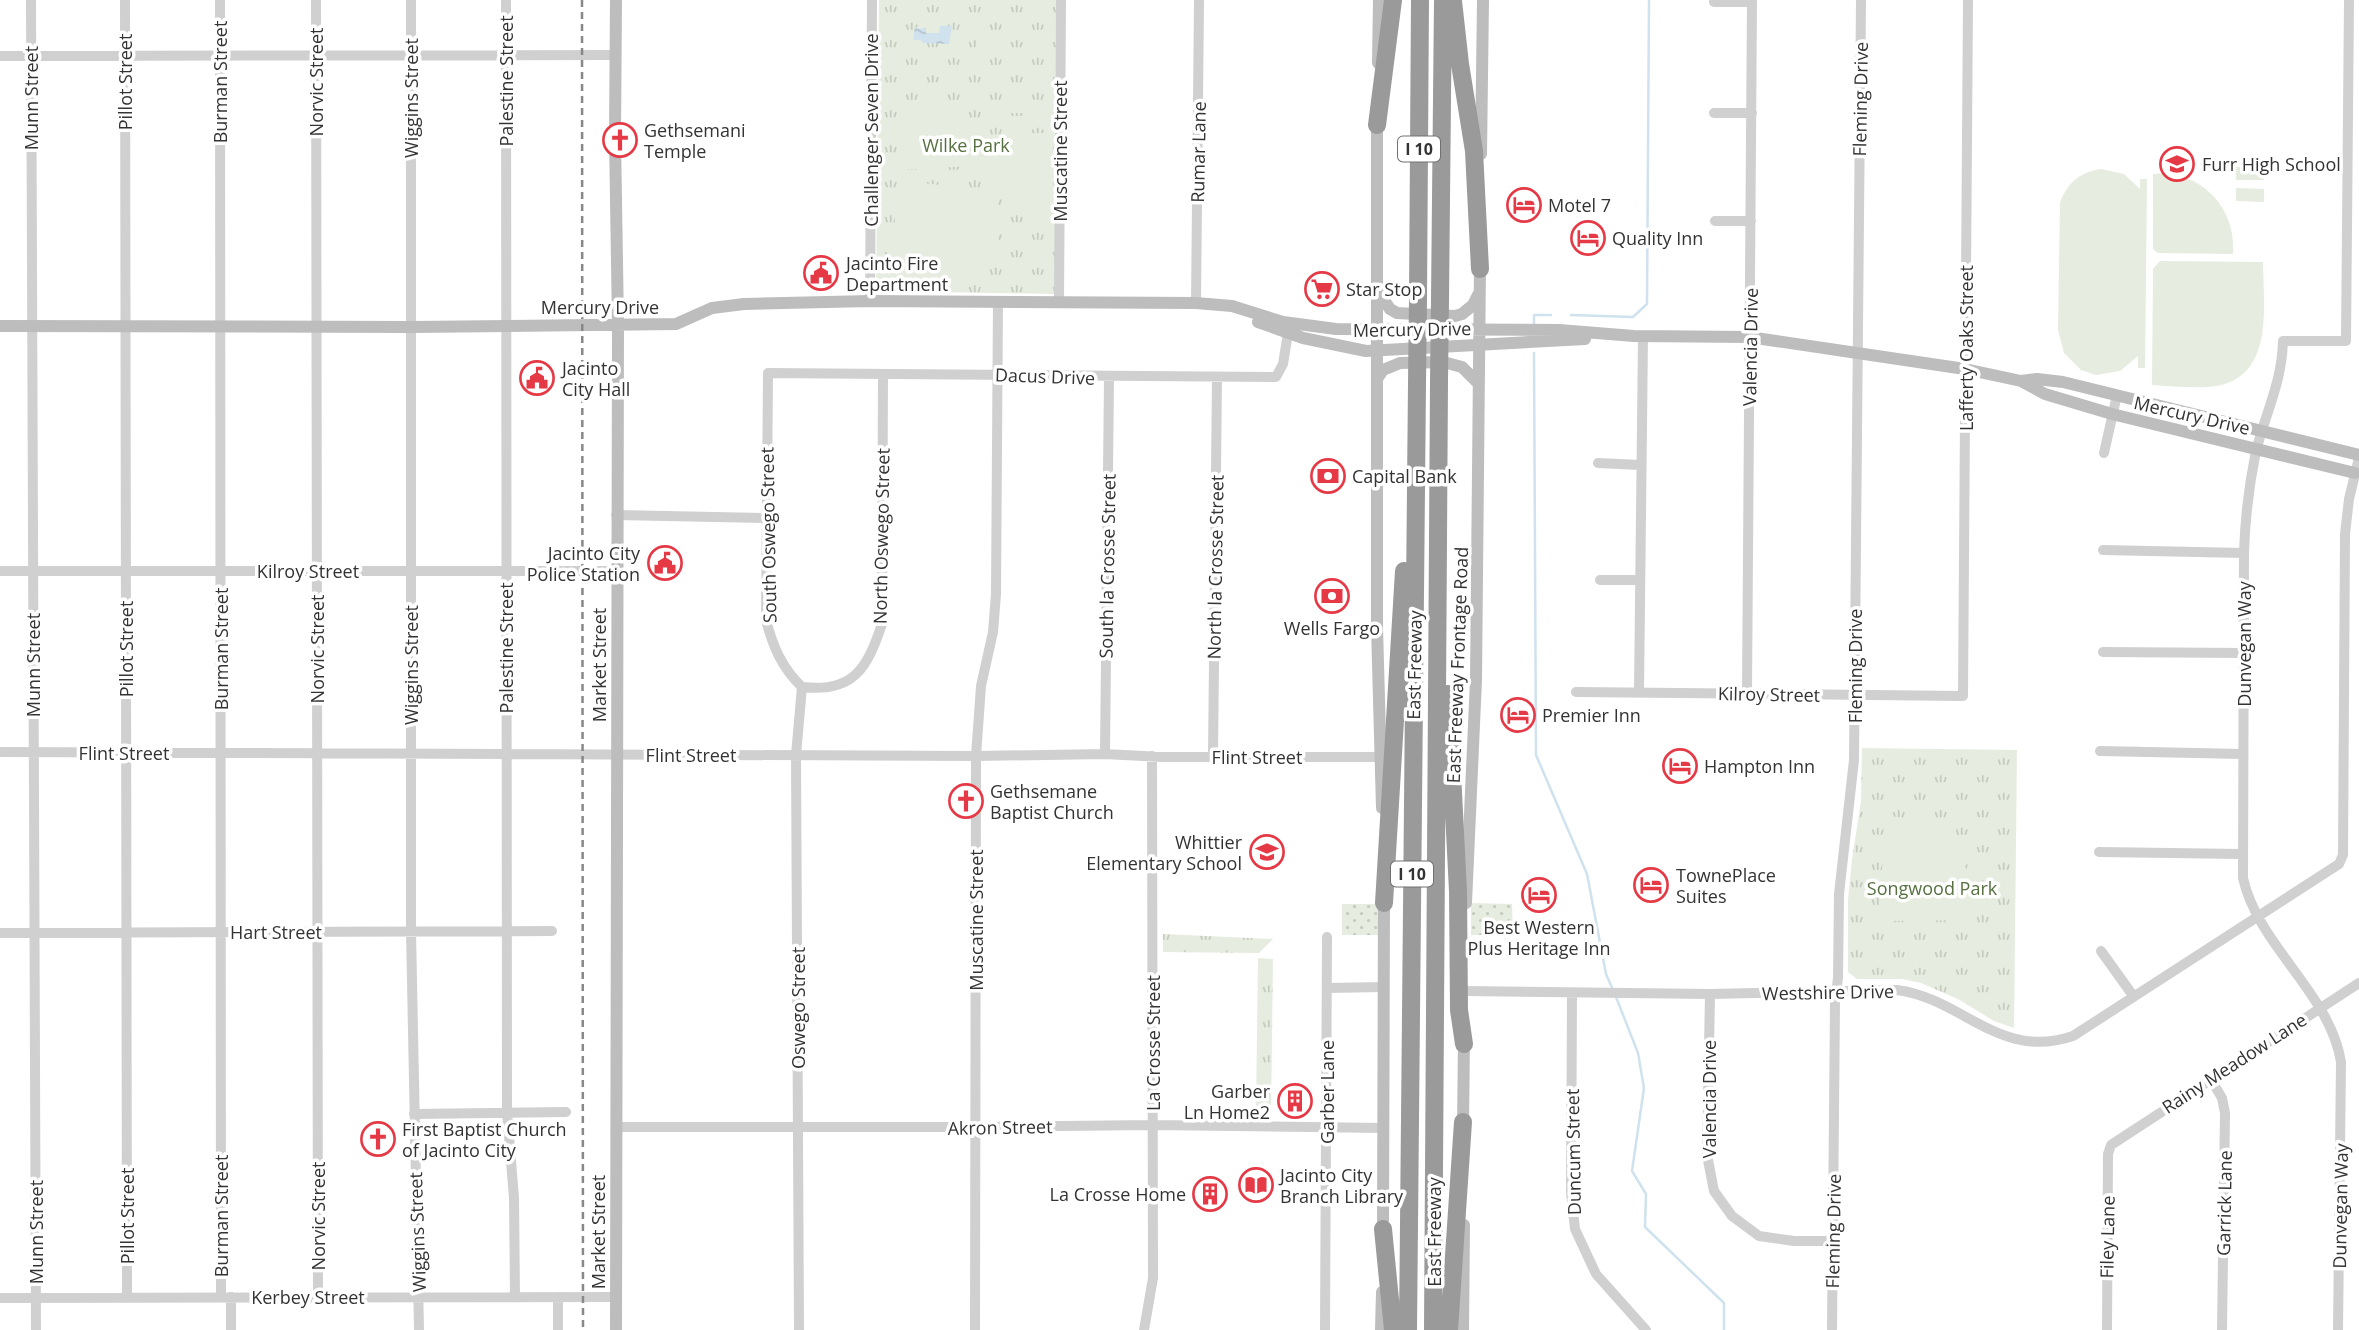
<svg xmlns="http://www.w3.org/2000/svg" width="2359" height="1330" font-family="'Open Sans',sans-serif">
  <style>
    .grass { fill: url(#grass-dots) }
    .park { fill: url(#park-tufts) }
    .pitch { fill: #e6ecdf }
    .water { fill: url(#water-ripples) }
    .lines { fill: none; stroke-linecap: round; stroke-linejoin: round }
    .stream { stroke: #cfe2ee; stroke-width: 2.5 }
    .street { stroke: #d0d0d0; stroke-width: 10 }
    .secondary { stroke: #bdbdbd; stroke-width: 12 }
    .highway { stroke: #9a9a9a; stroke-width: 18 }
    .rail { stroke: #888; stroke-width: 2.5; stroke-dasharray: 7 5; stroke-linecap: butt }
    .highway-bridge { stroke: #9a9a9a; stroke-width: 18 }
    .labels { text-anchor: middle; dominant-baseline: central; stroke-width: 7; stroke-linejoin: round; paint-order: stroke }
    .shield { fill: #fff; stroke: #707070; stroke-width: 2 }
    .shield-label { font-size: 16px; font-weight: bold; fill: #333 }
    .street-label { font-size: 18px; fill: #333; stroke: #fff }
    .poi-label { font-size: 18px; fill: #333; stroke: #fff; text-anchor: start }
    .park-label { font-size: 18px; fill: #56703f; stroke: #fff }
  </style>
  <defs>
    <pattern id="grass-dots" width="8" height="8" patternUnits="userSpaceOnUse" patternTransform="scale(1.75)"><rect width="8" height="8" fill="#e6ecdf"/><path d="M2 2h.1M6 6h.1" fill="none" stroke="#c6cbc0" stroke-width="1.8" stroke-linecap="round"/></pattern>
    <pattern id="park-tufts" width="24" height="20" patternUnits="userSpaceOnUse" patternTransform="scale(1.75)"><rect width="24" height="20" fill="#e6ecdf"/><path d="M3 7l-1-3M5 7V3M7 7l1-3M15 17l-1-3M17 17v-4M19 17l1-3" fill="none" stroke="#c6cbc0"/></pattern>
    <pattern id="water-ripples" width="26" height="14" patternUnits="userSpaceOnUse" patternTransform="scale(1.75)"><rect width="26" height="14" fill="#cfe2ee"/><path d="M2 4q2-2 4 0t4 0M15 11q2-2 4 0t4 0" fill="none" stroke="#b2c2cd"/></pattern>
  </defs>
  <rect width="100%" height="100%" fill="#fff"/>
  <path class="grass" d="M1471 903 1512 904 1513 935H1471Z
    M1342 904H1379V935H1342Z"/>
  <path class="park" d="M879 0H1056L1055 294 876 291Z
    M1862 748 2017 750 2014 1028 1994 1021 1958 999 1921 983 1902 979H1857L1848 972V900L1852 859 1861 801Z
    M1163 934 1273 939 1259 953 1163 952Z
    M1258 958 1273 959 1271 1113 1256 1111Z"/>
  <path class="pitch" d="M985 31 996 39 984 59 973 51Z
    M903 100C946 99 970 123 968 166L902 170 897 166Z
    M999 100H1027V113H999Z
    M999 116H1027L1028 129H999Z
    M1044 133 1047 136 1044 208C1005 205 971 177 971 135Z
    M2236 167H2264V180H2236Z
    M2101 169 2124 174 2140 189V179H2147L2145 368H2138V356L2120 371 2096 375 2081 370 2064 353 2058 330 2060 203C2067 183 2080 172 2101 169Z
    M2167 173C2209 179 2236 212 2233 254L2158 253 2153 249V174Z
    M901 181 989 190 997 197V245L987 261 970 278 960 284 887 285 888 246 895 237V195L896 186Z
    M2236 188 2264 189V202L2236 201Z
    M2160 261 2263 262C2263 305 2275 375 2217 386 2197 389 2173 386 2152 385L2153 269Z
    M1886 815C1945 823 1976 860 1976 920L1890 921 1879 910Z"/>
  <path class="water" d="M940 26H952L949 44 922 43 921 40H913L915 27 921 29 926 27V33H939Z"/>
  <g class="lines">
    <path class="stream" d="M1571 315 1633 317 1647 304 1649 0
      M1534 326V315H1551
      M1534 353 1536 755 1587 874 1606 974 1613 990
      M1616 997 1638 1053 1644 1088 1632 1171 1646 1194 1645 1227 1724 1303V1330"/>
    <path class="street" d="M31 0 36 1330
      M125 0 127 1297
      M220 0 221 1297
      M316 0 318 1297
      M411 0V931L419 1330
      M506 0 507 1112 514 1198 515 1297
      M1714 2H1752
      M0 56 615 55
      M1714 113H1752
      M1715 221H1751
      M870 301 872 0
      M1059 302 1061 0
      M1196 303 1199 0
      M2104 453 2117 395
      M1598 463 1640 465
      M616 515 766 518
      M2103 550 2244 553
      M0 571H617
      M1600 580H1639
      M2103 652 2244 653
      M802 687C782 668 773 647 766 620L768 373 1276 377 1283 364 1288 333
      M802 687C853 693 867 669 882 624L883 374
      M1576 692 1963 696 1968 0
      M1639 692 1643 336
      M1747 693 1752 0
      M2100 751 2243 754
      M0 752 976 756 1105 754 1162 757H1381
      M1105 754 1109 378
      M1213 756 1217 378
      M2099 852 2241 854
      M0 933 552 931
      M2101 951 2134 997
      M1327 988 1384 987
      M1464 991 1710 994 1897 990C1964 999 1999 1061 2073 1036L2339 864 2343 855 2345 534 2349 499 2359 458
      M1572 993 1571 1193 1575 1229 1596 1274 1646 1330
      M1710 994 1707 1155 1714 1191 1732 1216 1759 1236 1794 1241H1833
      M2210 1078 2222 1098 2225 1113 2222 1330
      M414 1114 566 1112
      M616 1127H975L1153 1125 1384 1128
      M558 1297V1330
      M0 1298 615 1297
      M231 1330V1297
      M799 1330 796 755 802 687
      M975 1330 976 756 981 686 993 632 996 594 998 301
      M1144 1330 1153 1278 1152 756
      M1325 1330 1327 937
      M1832 1330 1835 1002 1838 978 1839 894 1854 760 1861 0
      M2107 1330 2108 1154 2111 1145 2359 983
      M2338 1330 2341 1062C2330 993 2258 946 2243 878L2244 553C2245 518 2249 485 2256 451 2266 412 2282 382 2283 341H2346L2349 0"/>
    <path class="secondary" d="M616 0 615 137 618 325 616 1330
      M1378 63 1379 0
      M1377 119V627L1382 808
      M1481 154 1483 0
      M1377 290 1390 309 1397 313 1455 316 1462 314 1473 305 1478 295
      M1258 322 1303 338 1366 351 1585 339
      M0 326 411 327 676 324 712 308 744 304 870 301 1196 303 1232 306 1283 322 1336 329 1559 330 1634 336 1749 337 1965 369 2021 381 2037 379 2063 382 2359 455
      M1377 379 1383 370 1400 363 1443 362 1462 367 1479 384
      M2021 381 2045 394 2112 414 2355 473
      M1466 903 1476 680 1480 263
      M1463 1130 1464 1036
      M1383 1235 1384 896
      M1381 1330 1382 1292
      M1463 1330 1464 1225"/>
    <path class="highway" d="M1453 1 1460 64 1474 151 1480 269
      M1377 125 1393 0
      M1418 298 1420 0
      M1440 299 1443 0
      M1448 694 1458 891 1459 1010 1464 1044
      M1384 903 1404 571
      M1383 1229 1393 1330
      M1408 1330 1417 383
      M1433 1330 1439 381
      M1449 1330 1463 1122"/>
    <path class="rail" d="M582 0 583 1330"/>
    <path class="highway-bridge" d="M1439 381 1440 299
      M1417 383 1418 298"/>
  </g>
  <defs>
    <g id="church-ring" transform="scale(1.75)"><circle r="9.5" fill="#fff" stroke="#e63946" stroke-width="1.5"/><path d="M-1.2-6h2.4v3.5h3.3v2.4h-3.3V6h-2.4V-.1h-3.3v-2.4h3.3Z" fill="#e63946"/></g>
    <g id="school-ring" transform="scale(1.75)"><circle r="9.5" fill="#fff" stroke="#e63946" stroke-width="1.5"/><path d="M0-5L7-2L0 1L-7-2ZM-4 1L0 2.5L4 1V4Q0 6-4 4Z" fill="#e63946"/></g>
    <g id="hotel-ring" transform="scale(1.75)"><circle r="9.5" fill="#fff" stroke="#e63946" stroke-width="1.5"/><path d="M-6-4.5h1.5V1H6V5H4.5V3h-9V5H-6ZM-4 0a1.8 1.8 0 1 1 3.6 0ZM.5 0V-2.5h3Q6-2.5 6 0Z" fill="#e63946"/></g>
    <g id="civic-ring" transform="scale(1.75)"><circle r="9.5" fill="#fff" stroke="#e63946" stroke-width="1.5"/><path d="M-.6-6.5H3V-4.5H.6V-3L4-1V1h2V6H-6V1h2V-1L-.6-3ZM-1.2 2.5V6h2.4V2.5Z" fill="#e63946"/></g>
    <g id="supermarket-ring" transform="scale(1.75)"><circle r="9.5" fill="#fff" stroke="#e63946" stroke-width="1.5"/><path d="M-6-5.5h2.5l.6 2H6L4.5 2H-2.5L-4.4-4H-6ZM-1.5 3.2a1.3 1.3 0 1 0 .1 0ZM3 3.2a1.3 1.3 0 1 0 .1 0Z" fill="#e63946"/></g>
    <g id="bank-ring" transform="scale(1.75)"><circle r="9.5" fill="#fff" stroke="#e63946" stroke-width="1.5"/><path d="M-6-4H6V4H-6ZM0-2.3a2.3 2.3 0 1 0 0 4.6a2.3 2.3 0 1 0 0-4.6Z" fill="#e63946"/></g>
    <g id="building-ring" transform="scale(1.75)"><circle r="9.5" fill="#fff" stroke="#e63946" stroke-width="1.5"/><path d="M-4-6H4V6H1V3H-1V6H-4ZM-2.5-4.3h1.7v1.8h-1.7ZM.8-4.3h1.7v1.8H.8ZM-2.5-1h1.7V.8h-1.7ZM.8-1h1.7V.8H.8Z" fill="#e63946"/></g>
    <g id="library-ring" transform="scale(1.75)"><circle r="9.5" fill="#fff" stroke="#e63946" stroke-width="1.5"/><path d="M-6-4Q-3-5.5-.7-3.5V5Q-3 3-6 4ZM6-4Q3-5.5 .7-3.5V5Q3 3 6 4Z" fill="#e63946"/></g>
  </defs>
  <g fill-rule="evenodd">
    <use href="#church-ring" x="620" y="140"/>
    <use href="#school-ring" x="2177" y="164"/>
    <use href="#hotel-ring" x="1524" y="205"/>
    <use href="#hotel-ring" x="1588" y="238"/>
    <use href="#civic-ring" x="821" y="273"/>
    <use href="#supermarket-ring" x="1322" y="289"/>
    <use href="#civic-ring" x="537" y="378"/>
    <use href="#bank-ring" x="1328" y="476"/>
    <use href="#civic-ring" x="665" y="563"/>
    <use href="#bank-ring" x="1332" y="596"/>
    <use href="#hotel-ring" x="1518" y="715"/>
    <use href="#hotel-ring" x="1680" y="766"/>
    <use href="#church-ring" x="966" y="801"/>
    <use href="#school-ring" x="1267" y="852"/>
    <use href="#hotel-ring" x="1651" y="885"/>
    <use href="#hotel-ring" x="1539" y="895"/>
    <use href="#building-ring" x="1295" y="1101"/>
    <use href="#church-ring" x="378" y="1139"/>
    <use href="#library-ring" x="1256" y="1185"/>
    <use href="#building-ring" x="1210" y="1194"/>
  </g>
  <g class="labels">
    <g class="shield">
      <rect x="1398" y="136.5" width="42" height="25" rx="5"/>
      <rect x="1391" y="861.5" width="42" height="25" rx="5"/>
    </g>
    <g class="shield-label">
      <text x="1419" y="149">I 10</text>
      <text x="1412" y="874">I 10</text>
    </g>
    <g class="street-label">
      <text transform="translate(506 81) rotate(-90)">Palestine Street</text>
      <text transform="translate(125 82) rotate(-90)">Pillot Street</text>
      <text transform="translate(220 82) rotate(-90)">Burman Street</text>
      <text transform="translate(316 82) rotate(-90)">Norvic Street</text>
      <text transform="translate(31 98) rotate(-90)">Munn Street</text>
      <text transform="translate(411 98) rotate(-90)">Wiggins Street</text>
      <text transform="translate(1860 99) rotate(-89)">Fleming Drive</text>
      <text transform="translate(871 130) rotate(-90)">Challenger Seven Drive</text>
      <text transform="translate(1060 151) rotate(-90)">Muscatine Street</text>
      <text transform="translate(1198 152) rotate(-89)">Rumar Lane</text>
      <text x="600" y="307">Mercury Drive</text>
      <text transform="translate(1412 329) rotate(-1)">Mercury Drive</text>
      <text transform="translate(1750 347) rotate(-89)">Valencia Drive</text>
      <text transform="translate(1966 348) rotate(-90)">Lafferty Oaks Street</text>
      <text transform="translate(1045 376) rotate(2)">Dacus Drive</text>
      <text transform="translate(2192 415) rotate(13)">Mercury Drive</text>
      <text transform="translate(768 535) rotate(-91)">South Oswego Street</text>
      <text transform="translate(881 536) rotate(-89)">North Oswego Street</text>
      <text transform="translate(1107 566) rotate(-89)">South la Crosse Street</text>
      <text transform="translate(1215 567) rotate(-89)">North la Crosse Street</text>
      <text x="308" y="571">Kilroy Street</text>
      <text transform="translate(2244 644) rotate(-90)">Dunvegan Way</text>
      <text transform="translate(506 648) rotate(-90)">Palestine Street</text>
      <text transform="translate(126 649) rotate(-90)">Pillot Street</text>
      <text transform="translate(221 649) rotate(-90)">Burman Street</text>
      <text transform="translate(317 649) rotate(-90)">Norvic Street</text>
      <text transform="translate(33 665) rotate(-90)">Munn Street</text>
      <text transform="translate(411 665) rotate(-90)">Wiggins Street</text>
      <text transform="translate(599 665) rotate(-90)">Market Street</text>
      <text transform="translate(1414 665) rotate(-89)">East Freeway</text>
      <text transform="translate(1457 665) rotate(-88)">East Freeway Frontage Road</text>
      <text transform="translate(1855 666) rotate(-90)">Fleming Drive</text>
      <text transform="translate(1769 694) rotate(1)">Kilroy Street</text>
      <text x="124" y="753">Flint Street</text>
      <text x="691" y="755">Flint Street</text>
      <text x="1257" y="757">Flint Street</text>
      <text transform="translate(976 920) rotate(-90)">Muscatine Street</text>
      <text x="276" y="932">Hart Street</text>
      <text transform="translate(1828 992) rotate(-1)">Westshire Drive</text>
      <text transform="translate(798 1008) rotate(-90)">Oswego Street</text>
      <text transform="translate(1153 1043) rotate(-90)">La Crosse Street</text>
      <text transform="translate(2234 1063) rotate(-33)">Rainy Meadow Lane</text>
      <text transform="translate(1327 1092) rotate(-90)">Garber Lane</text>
      <text transform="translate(1709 1099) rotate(-90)">Valencia Drive</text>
      <text transform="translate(1000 1127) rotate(-1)">Akron Street</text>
      <text transform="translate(1573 1152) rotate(-91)">Duncum Street</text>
      <text transform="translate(2224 1203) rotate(-89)">Garrick Lane</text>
      <text transform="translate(2340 1206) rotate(-89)">Dunvegan Way</text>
      <text transform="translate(127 1216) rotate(-90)">Pillot Street</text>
      <text transform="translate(221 1216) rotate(-90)">Burman Street</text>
      <text transform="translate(318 1216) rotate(-90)">Norvic Street</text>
      <text transform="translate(1833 1231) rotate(-89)">Fleming Drive</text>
      <text transform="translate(36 1232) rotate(-90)">Munn Street</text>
      <text transform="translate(417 1232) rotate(-92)">Wiggins Street</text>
      <text transform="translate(598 1232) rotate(-90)">Market Street</text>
      <text transform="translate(1434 1232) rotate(-90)">East Freeway</text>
      <text transform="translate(2107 1237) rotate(-89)">Filey Lane</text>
      <text x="308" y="1297">Kerbey Street</text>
    </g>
    <g class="poi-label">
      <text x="644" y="130">Gethsemani<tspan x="644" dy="21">Temple</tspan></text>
      <text x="2202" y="164">Furr High School</text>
      <text x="1548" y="205">Motel 7</text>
      <text x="1612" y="238">Quality Inn</text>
      <text x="846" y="263">Jacinto Fire<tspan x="846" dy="21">Department</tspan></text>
      <text x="1346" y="289">Star Stop</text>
      <text x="562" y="368">Jacinto<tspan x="562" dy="21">City Hall</tspan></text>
      <text x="1352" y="476">Capital Bank</text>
      <text x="640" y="553" text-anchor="end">Jacinto City<tspan x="640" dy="21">Police Station</tspan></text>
      <text x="1332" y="628" text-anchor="middle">Wells Fargo</text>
      <text x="1542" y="715">Premier Inn</text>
      <text x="1704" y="766">Hampton Inn</text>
      <text x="990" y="791">Gethsemane<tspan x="990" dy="21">Baptist Church</tspan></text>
      <text x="1242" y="842" text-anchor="end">Whittier<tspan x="1242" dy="21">Elementary School</tspan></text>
      <text x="1676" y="875">TownePlace<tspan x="1676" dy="21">Suites</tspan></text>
      <text x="1539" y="927" text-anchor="middle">Best Western<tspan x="1539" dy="21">Plus Heritage Inn</tspan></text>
      <text x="1270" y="1091" text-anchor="end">Garber<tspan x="1270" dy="21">Ln Home2</tspan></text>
      <text x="402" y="1129">First Baptist Church<tspan x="402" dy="21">of Jacinto City</tspan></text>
      <text x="1280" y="1175">Jacinto City<tspan x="1280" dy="21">Branch Library</tspan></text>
      <text x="1186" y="1194" text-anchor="end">La Crosse Home</text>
    </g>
    <g class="park-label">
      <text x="966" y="145">Wilke Park</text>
      <text x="1932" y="888">Songwood Park</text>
    </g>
  </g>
</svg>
